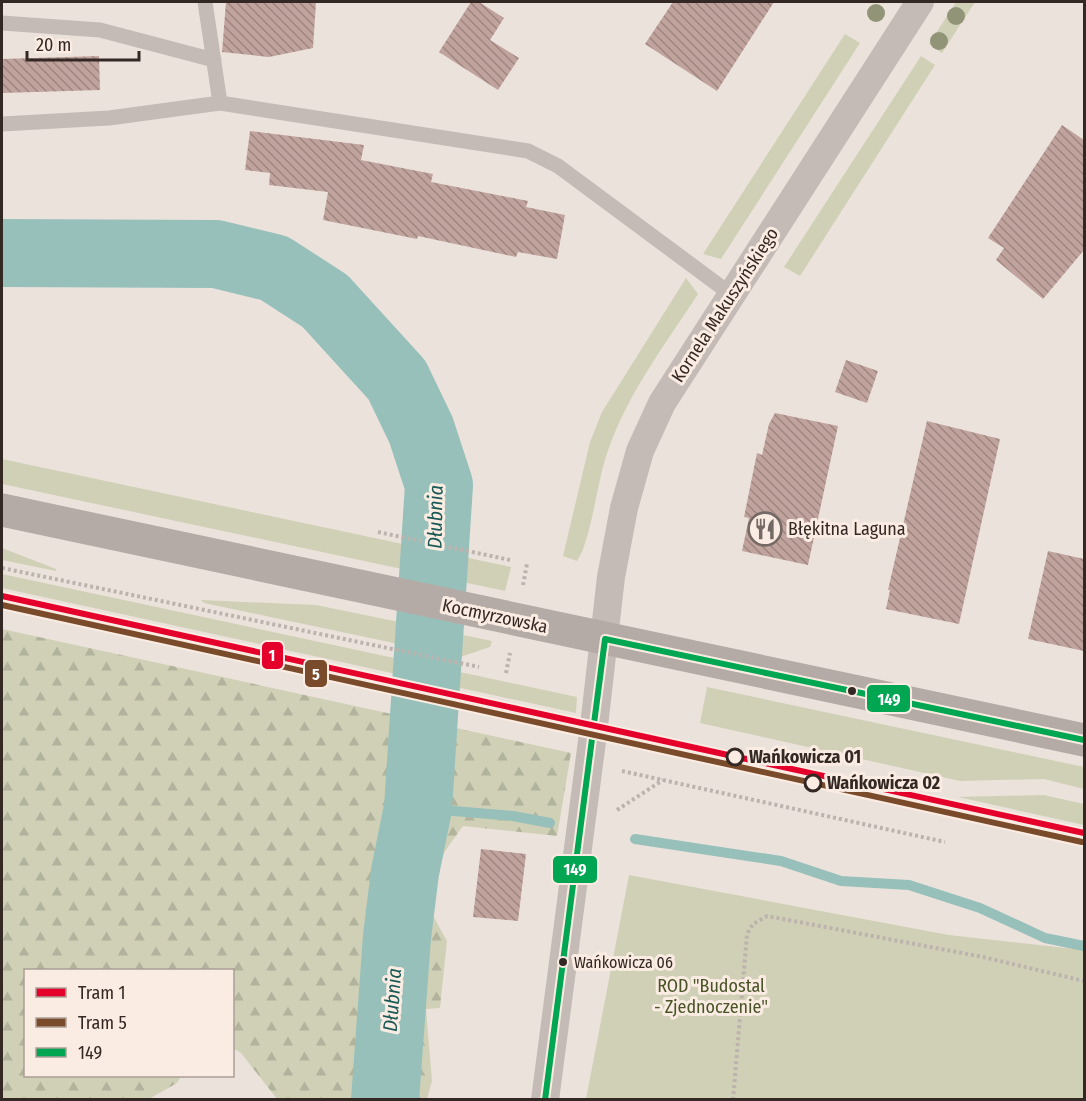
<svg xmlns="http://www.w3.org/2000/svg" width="1086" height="1101" font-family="'Fira Sans Condensed',sans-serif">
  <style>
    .green { fill: #cfd0b5 }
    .forest { fill: url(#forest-firs) }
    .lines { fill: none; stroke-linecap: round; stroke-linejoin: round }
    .stream { stroke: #97c0ba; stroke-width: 10 }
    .river { stroke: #97c0ba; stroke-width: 68 }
    .building { fill: url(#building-back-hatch) }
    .path { stroke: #bdb3ae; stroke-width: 4; stroke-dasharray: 3 3; stroke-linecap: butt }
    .service { stroke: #c4bbb6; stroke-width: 15 }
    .minor { stroke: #c4bbb6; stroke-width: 28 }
    .secondary { stroke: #b5aba6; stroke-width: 33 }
    .bus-1-casing { stroke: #faece2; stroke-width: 10 }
    .bus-1 { stroke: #00a651; stroke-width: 6 }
    .tram-1-casing { stroke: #faece2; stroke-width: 10 }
    .tram-2-casing { stroke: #faece2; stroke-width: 10 }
    .tram-1 { stroke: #e4002b; stroke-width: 6 }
    .tram-2 { stroke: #7a4b2a; stroke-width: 6 }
    .tree { fill: #929478 }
    .bus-dot { fill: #342824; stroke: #faece2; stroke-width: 2 }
    .stop-dot { fill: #faece2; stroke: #342824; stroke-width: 3 }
    .labels { text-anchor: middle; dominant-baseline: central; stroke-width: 6; stroke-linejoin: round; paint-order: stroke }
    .bus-label { font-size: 16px; fill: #342824; stroke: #faece2; text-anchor: start }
    .street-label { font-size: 18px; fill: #342824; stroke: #faece2 }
    .poi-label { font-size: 18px; fill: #342824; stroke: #faece2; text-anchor: start }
    .stop-label { font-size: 18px; font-weight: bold; fill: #342824; stroke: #faece2; text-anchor: start }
    .park-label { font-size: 18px; fill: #495427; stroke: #faece2 }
    .water-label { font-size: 20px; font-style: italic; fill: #185855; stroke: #faece2 }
    .line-badge { stroke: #faece2; stroke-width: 2 }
    .badge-label { font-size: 16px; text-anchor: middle; font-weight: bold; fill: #fff }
  </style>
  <defs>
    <pattern id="forest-firs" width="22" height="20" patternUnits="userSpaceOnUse" patternTransform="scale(1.5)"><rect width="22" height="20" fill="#cfd0b5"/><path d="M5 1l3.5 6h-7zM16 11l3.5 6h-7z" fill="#b2b39c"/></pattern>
    <pattern id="building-back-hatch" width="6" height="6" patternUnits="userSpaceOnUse" patternTransform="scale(1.5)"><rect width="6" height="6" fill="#c1a39d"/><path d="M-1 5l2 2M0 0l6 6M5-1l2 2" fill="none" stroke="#9e8580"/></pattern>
  </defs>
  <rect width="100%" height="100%" fill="#ece2dc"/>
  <path class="green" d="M956 2H975L942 53 929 44Z
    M845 34 860 43 721 259 703 254Z
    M921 56 935 65 800 276 784 267Z
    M686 278 698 294C667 342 630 390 610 445 597 479 595 518 582 552L577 561 563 556 590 442 602 412Z
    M2 459 511 567 505 591 2 484Z
    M2 548 56 569V571L2 560Z
    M2 574 577 697 576 713 2 588Z
    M201 600 316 605 492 641 490 647 460 657 204 603Z
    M707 687 1084 767V789L1044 779 960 781 700 723Z
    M1044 795 1084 804V825L958 797Z
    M629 875 949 935 1084 950V1099H586Z"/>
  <path class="forest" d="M2 629 571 753 557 836 463 826 445 851 433 878 431 912 447 941 440 1008 426 1009 432 1081 427 1099H277L241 1053 233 1048 232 970H26V1076H181L177 1083 149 1099H2Z"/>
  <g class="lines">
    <path class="stream" d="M418 808 513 816 550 823
      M635 839 781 861 841 881 909 885 980 908 1045 938 1084 946"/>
    <path class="river" d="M2 253 216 254 274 268 325 301 397 380 421 430 439 485 418 808 405 872 397 937 385 1100"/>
  </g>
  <path class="building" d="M226 2H316L313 48 269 57 222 52Z
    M471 2H479L504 18 490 40 519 58 498 90 439 52Z
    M673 2H774L717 91 645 44Z
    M99 56 100 90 2 93V59Z
    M1062 125 1084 140V250L1043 299 996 260 1004 248 988 238Z
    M250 131 364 145 361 160 433 174 431 182 528 201 526 207 565 215 557 259 518 252 516 257 418 236 417 239 323 220 328 192 269 185 270 173 245 170Z
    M846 360 878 371 867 403 835 392Z
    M775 413 838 426 808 565 742 551 749 518 744 517 757 453 762 455 769 424Z
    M927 421 1000 439 959 624 886 609 890 590H888Z
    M1048 551 1084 559V651L1028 639Z
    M481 849 526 854 518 921 473 917Z"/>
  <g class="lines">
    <path class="path" d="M378 532 510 560
      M2 568 479 667
      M523 585 527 564
      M506 673 510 653
      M622 771 945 842
      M617 810 663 780
      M733 1100 747 934 753 924 767 916 983 957 1084 981"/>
    <path class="service" d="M205 2 220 103 528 151 558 166 732 295
      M2 23 100 30 214 60
      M2 124 109 118 220 103"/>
    <path class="minor" d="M545 1100 594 726 611 577 624 508 640 451 662 403 920 2"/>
    <path class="secondary" d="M2 510 1084 740"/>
    <g class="bus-1-casing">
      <path id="bus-1" d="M605 639 1084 740
        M545 1100 605 639"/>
    </g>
    <use href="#bus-1" class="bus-1"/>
    <g class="tram-1-casing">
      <path id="tram-1" d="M2 596 1084 833"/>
    </g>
    <g class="tram-2-casing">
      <path id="tram-2" d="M2 605 1082 842"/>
    </g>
    <use href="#tram-1" class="tram-1"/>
    <use href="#tram-2" class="tram-2"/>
  </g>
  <g class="tree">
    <circle cx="876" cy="13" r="9"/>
    <circle cx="956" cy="16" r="9"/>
    <circle cx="939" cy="41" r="9"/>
  </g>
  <defs>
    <g id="restaurant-ring" transform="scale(1.725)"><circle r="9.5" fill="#faece2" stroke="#746964" stroke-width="1.5"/><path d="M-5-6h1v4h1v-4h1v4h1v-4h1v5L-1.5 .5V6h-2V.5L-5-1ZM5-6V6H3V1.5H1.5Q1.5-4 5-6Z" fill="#746964"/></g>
  </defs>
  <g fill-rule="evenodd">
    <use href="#restaurant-ring" x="765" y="529"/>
  </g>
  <g class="bus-dot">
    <circle cx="852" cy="691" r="5"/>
    <circle cx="563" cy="962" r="5"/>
  </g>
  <g class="stop-dot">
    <circle cx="735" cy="757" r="8"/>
    <circle cx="813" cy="783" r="8"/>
  </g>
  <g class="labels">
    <g class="bus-label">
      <text x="574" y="962">Wańkowicza 06</text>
    </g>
    <g class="street-label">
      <text transform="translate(725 305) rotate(-57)">Kornela Makuszyńskiego</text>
      <text transform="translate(495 616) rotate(12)">Kocmyrzowska</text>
    </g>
    <g class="poi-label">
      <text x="788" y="529">Błękitna Laguna</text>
    </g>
    <g class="stop-label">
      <text x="749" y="757">Wańkowicza 01</text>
      <text x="827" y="783">Wańkowicza 02</text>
    </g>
    <g class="park-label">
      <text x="711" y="986">ROD "Budostal<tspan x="711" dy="21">- Zjednoczenie"</tspan></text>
    </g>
    <g class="water-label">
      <text transform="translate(435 517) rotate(-89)">Dłubnia</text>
      <text transform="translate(392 1000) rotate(-86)">Dłubnia</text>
    </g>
  </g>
  <g class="line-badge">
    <rect x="261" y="641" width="23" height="29" rx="6" fill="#e4002b"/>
    <rect x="304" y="659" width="24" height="29" rx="6" fill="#7a4b2a"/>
    <rect x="866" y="684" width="45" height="29" rx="6" fill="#00a651"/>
    <rect x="552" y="855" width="46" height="29" rx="6" fill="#00a651"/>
  </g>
  <g class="badge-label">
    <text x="272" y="661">1</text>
    <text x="316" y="680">5</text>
    <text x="889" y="705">149</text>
    <text x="575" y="875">149</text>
  </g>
  <rect width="1086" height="1101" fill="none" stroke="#342824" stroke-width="6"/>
  <rect x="24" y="969" width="210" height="108" fill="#faece2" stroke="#ab9e96" stroke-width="1.5"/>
  <rect x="36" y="988" width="30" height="9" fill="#e4002b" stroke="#ab9e96" stroke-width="1.5"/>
  <text x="78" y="999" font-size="18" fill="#342824">Tram 1</text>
  <rect x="36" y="1018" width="30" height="9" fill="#7a4b2a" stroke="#ab9e96" stroke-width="1.5"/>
  <text x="78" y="1029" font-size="18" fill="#342824">Tram 5</text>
  <rect x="36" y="1048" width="30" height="9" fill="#00a651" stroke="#ab9e96" stroke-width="1.5"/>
  <text x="78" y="1059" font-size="18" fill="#342824">149</text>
  <path d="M27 51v9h112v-9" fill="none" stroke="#342824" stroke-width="3"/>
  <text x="36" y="51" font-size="18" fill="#342824" stroke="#faece2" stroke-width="4.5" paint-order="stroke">20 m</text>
</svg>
